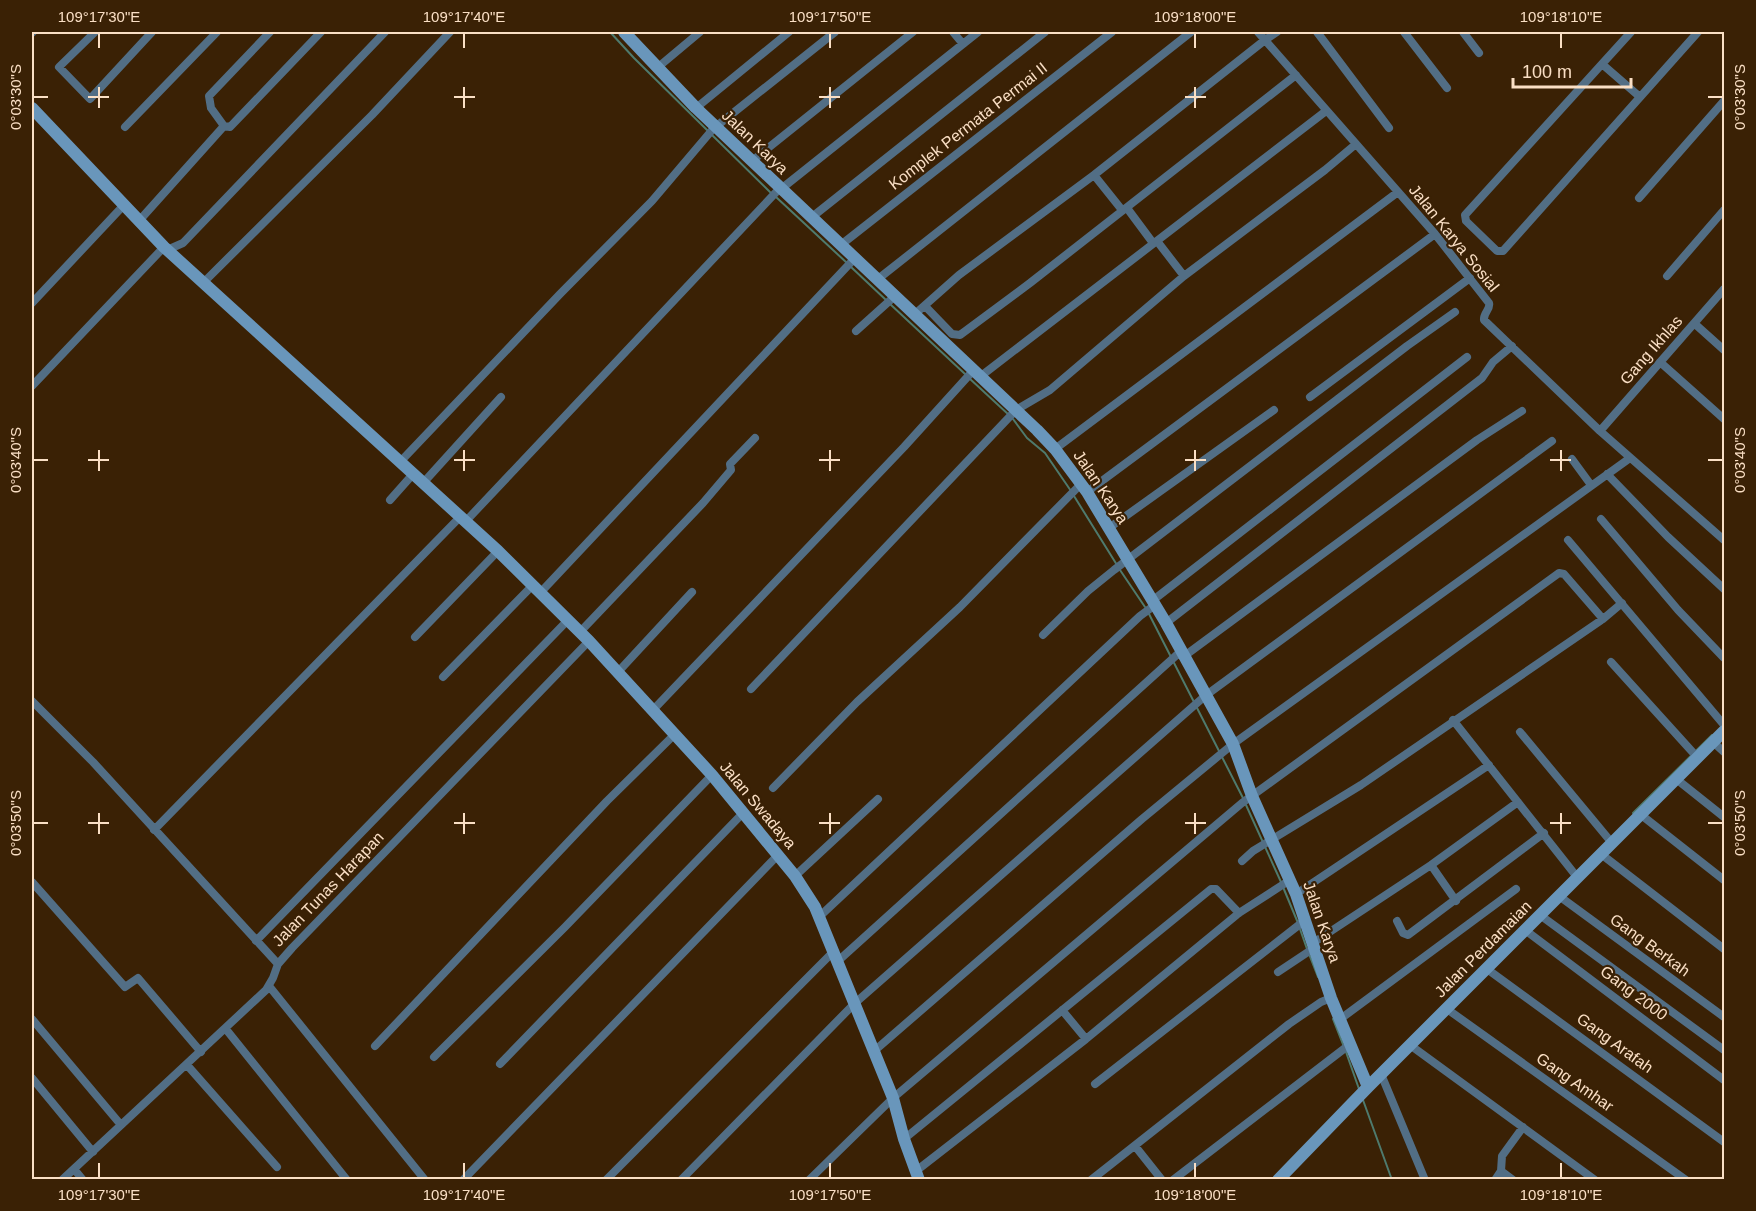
<svg xmlns="http://www.w3.org/2000/svg" width="1756" height="1211" font-family="Arial,sans-serif">
  <style>
    .lines { fill: none; stroke-linecap: round; stroke-linejoin: round }
    .stream { stroke: #4e7a6d; stroke-width: 2 }
    .street { stroke: #526e85; stroke-width: 8 }
    .secondary { stroke: #6996bb; stroke-width: 12 }
    .ticks { fill: none; stroke: #fadfc5; stroke-width: 2 }
    .labels { text-anchor: middle; dominant-baseline: central; stroke-width: 4.5; stroke-linejoin: round; paint-order: stroke }
    .street-label { font-size: 16px; fill: #fadfc5; stroke: #3a2105 }
    .neatline { fill: none; stroke: #fadfc5; stroke-width: 2 }
    .ticks-label { font-size: 15px; text-anchor: middle; fill: #fadfc5 }
  </style>
  <rect width="100%" height="100%" fill="#3a2105"/>
  <g class="lines">
    <path class="stream" d="M610 32 634 58 708 131
      M712 135 772 194
      M776 197 847 263
      M851 267 886 300
      M890 304 965 374
      M969 378 1009 415
      M1013 419 1027 438 1045 453 1071 491
      M1074 496 1117 565
      M1120 570 1145 607
      M1148 612 1219 751
      M1222 757 1244 800
      M1246 805 1281 882
      M1633 813 1712 735
      M1283 887 1298 923
      M1300 929 1307 949
      M1309 954 1318 977
      M1333 1019 1344 1047
      M1346 1052 1359 1089
      M1363 1100 1392 1180"/>
    <path class="street" d="M95 32 59 67 90 99 152 32
      M953 32 963 44
      M1258 32 1265 40 1277 32
      M1317 32 1389 128
      M1404 32 1447 88
      M1463 32 1479 53
      M1631 32 1465 215 1466 221 1497 251H1503L1698 32
      M32 33 33 32
      M1602 64 1640 97
      M657 68 700 32
      M696 108 789 32
      M224 126 211 108 209 96 270 32
      M125 127 217 32
      M752 161 913 32
      M1094 175 1122 210
      M781 189 978 32
      M1639 198 1724 101
      M1127 208 1153 243
      M812 217 1045 32
      M138 222 224 126 230 127 321 32
      M1157 241 1184 276
      M842 244 1112 32
      M167 250 183 243 385 32
      M1667 276 1724 210
      M878 279 1191 32
      M203 283 372 115 450 32
      M32 303 123 206
      M925 306 952 334 960 335 1030 283 1296 75
      M915 314 959 275 1094 175 1265 40 1435 234 1489 303C1491 309 1483 313 1484 320L1600 431 1724 540
      M1695 324 1724 350
      M856 331 895 296
      M1660 362 1724 419
      M981 376 1326 111
      M32 386 164 247
      M1310 397 1470 278
      M1600 431 1724 289
      M1055 449 1398 192
      M1572 459 1591 485
      M401 461 560 294 652 201 713 129 835 32
      M1607 474 1668 537 1724 589
      M424 482 501 397
      M1087 492 1435 234
      M390 500 414 473
      M1601 519 1678 610 1724 658
      M466 521 780 188
      M1109 528 1274 410
      M1568 540 1724 725
      M540 593 855 258
      M1152 601 1467 357
      M1603 619 1622 603
      M1166 623 1482 378 1493 362 1512 346
      M580 632 703 503 731 470 730 464 755 438
      M1043 635 1088 591 1114 570 1407 346 1455 312
      M415 637 498 551
      M1183 657 1477 440 1522 411
      M1611 662 1697 757
      M618 672 692 592
      M443 677 532 586
      M751 689 1016 410 1050 390 1184 276 1325 170 1356 144
      M32 701 93 762 278 964
      M653 710 904 447 971 373 975 372
      M1453 720 1577 877
      M1520 732 1612 843
      M1713 742 1724 752
      M1675 778 1724 817
      M773 788 857 702 960 607 1081 484
      M1640 814 1724 880
      M154 830 461 516
      M1601 854 1724 949
      M1431 865 1456 901
      M795 876 878 799
      M32 882 125 987 138 978 201 1052
      M1296 894 1489 765
      M1559 896 1724 1017
      M1540 915 1724 1050
      M819 917 1140 616 1155 605
      M1397 921 1403 933 1408 935 1544 833
      M1525 930 1724 1080
      M256 941 568 620
      M1313 943 1431 865 1518 802
      M838 961 1180 652
      M1487 969 1724 1142
      M1278 972 1314 948
      M269 986 425 1180
      M1447 1009 1686 1180
      M1062 1010 1086 1039
      M32 1019 121 1125
      M1339 1020 1516 889
      M225 1028 347 1180
      M1410 1045 1595 1180
      M375 1046 607 801 675 734
      M873 1052 1142 819 1233 744 1630 458
      M434 1057 565 927 712 775
      M500 1064 743 813
      M187 1065 277 1167
      M1381 1074 1425 1180
      M32 1078 93 1152
      M1095 1084 1304 921
      M904 1139 1211 889H1216L1239 913
      M1135 1146 1162 1180
      M74 1169 83 1180
      M916 1171 1086 1039 1239 913 1290 880
      M1501 1171 1513 1180
      M62 1180 266 990 273 978 278 964 292 948 589 641
      M463 1180 778 855
      M606 1180 833 952
      M681 1180 854 1004 1205 696 1552 441
      M809 1180 893 1098 1242 803 1559 573 1564 574 1603 619 1361 785 1253 851 1242 861
      M1091 1180 1289 1024 1321 1002 1331 998
      M1173 1180 1349 1045
      M1495 1180 1501 1171 1502 1156 1523 1127"/>
    <path class="secondary" d="M624 32 696 108 1037 430 1055 449 1087 492 1166 623 1233 744 1252 796 1296 894 1331 998 1368 1087
      M32 108 164 247 498 551 589 641 712 775 795 876 815 907 893 1098 904 1139 919 1180
      M1278 1180 1368 1087 1724 731"/>
  </g>
  <path class="ticks" d="M99 33V48M464 33V48M830 33V48M1195 33V48M1561 33V48M99 87V108M464 87V108M830 87V108M1195 87V108M33 97H48M88 97H109M454 97H475M819 97H840M1185 97H1206M1708 97H1723M99 450V471M464 450V471M830 450V471M1195 450V471M1561 450V471M33 460H48M88 460H109M454 460H475M819 460H840M1185 460H1206M1550 460H1571M1708 460H1723M99 813V834M464 813V834M830 813V834M1195 813V834M1561 813V834M33 823H48M88 823H109M454 823H475M819 823H840M1185 823H1206M1550 823H1571M1708 823H1723M99 1163V1178M464 1163V1178M830 1163V1178M1195 1163V1178M1561 1163V1178"/>
  <g class="labels">
    <g class="street-label">
      <text transform="translate(968 126) rotate(-38)">Komplek Permata Permai II</text>
      <text transform="translate(755 142) rotate(44)">Jalan Karya</text>
      <text transform="translate(1454 238) rotate(51)">Jalan Karya Sosial</text>
      <text transform="translate(1651 350) rotate(-49)">Gang Ikhlas</text>
      <text transform="translate(1101 487) rotate(56)">Jalan Karya</text>
      <text transform="translate(758 805) rotate(50)">Jalan Swadaya</text>
      <text transform="translate(328 889) rotate(-46)">Jalan Tunas Harapan</text>
      <text transform="translate(1322 922) rotate(71)">Jalan Karya</text>
      <text transform="translate(1650 945) rotate(36)">Gang Berkah</text>
      <text transform="translate(1483 949) rotate(-45)">Jalan Perdamaian</text>
      <text transform="translate(1634 993) rotate(37)">Gang 2000</text>
      <text transform="translate(1615 1043) rotate(36)">Gang Arafah</text>
      <text transform="translate(1575 1082) rotate(35)">Gang Amhar</text>
    </g>
  </g>
  <rect width="1756" height="1211" fill="none" stroke="#3a2105" stroke-width="66"/>
  <path d="M1513 78v9h118v-9" fill="none" stroke="#fadfc5" stroke-width="3"/>
  <text x="1522" y="78" font-size="18" fill="#fadfc5" stroke="#3a2105" stroke-width="4.5" paint-order="stroke">100 m</text>
  <rect x="33" y="33" width="1690" height="1145" class="neatline"/>
  <g class="ticks-label">
    <text x="99" y="22">109°17'30"E</text>
    <text x="464" y="22">109°17'40"E</text>
    <text x="830" y="22">109°17'50"E</text>
    <text x="1195" y="22">109°18'00"E</text>
    <text x="1561" y="22">109°18'10"E</text>
    <text transform="translate(16 97) rotate(-90)" y="5">0°03'30"S</text>
    <text transform="translate(1740 97) rotate(-90)" y="5">0°03'30"S</text>
    <text transform="translate(16 460) rotate(-90)" y="5">0°03'40"S</text>
    <text transform="translate(1740 460) rotate(-90)" y="5">0°03'40"S</text>
    <text transform="translate(16 823) rotate(-90)" y="5">0°03'50"S</text>
    <text transform="translate(1740 823) rotate(-90)" y="5">0°03'50"S</text>
    <text x="99" y="1200">109°17'30"E</text>
    <text x="464" y="1200">109°17'40"E</text>
    <text x="830" y="1200">109°17'50"E</text>
    <text x="1195" y="1200">109°18'00"E</text>
    <text x="1561" y="1200">109°18'10"E</text>
  </g>
</svg>
